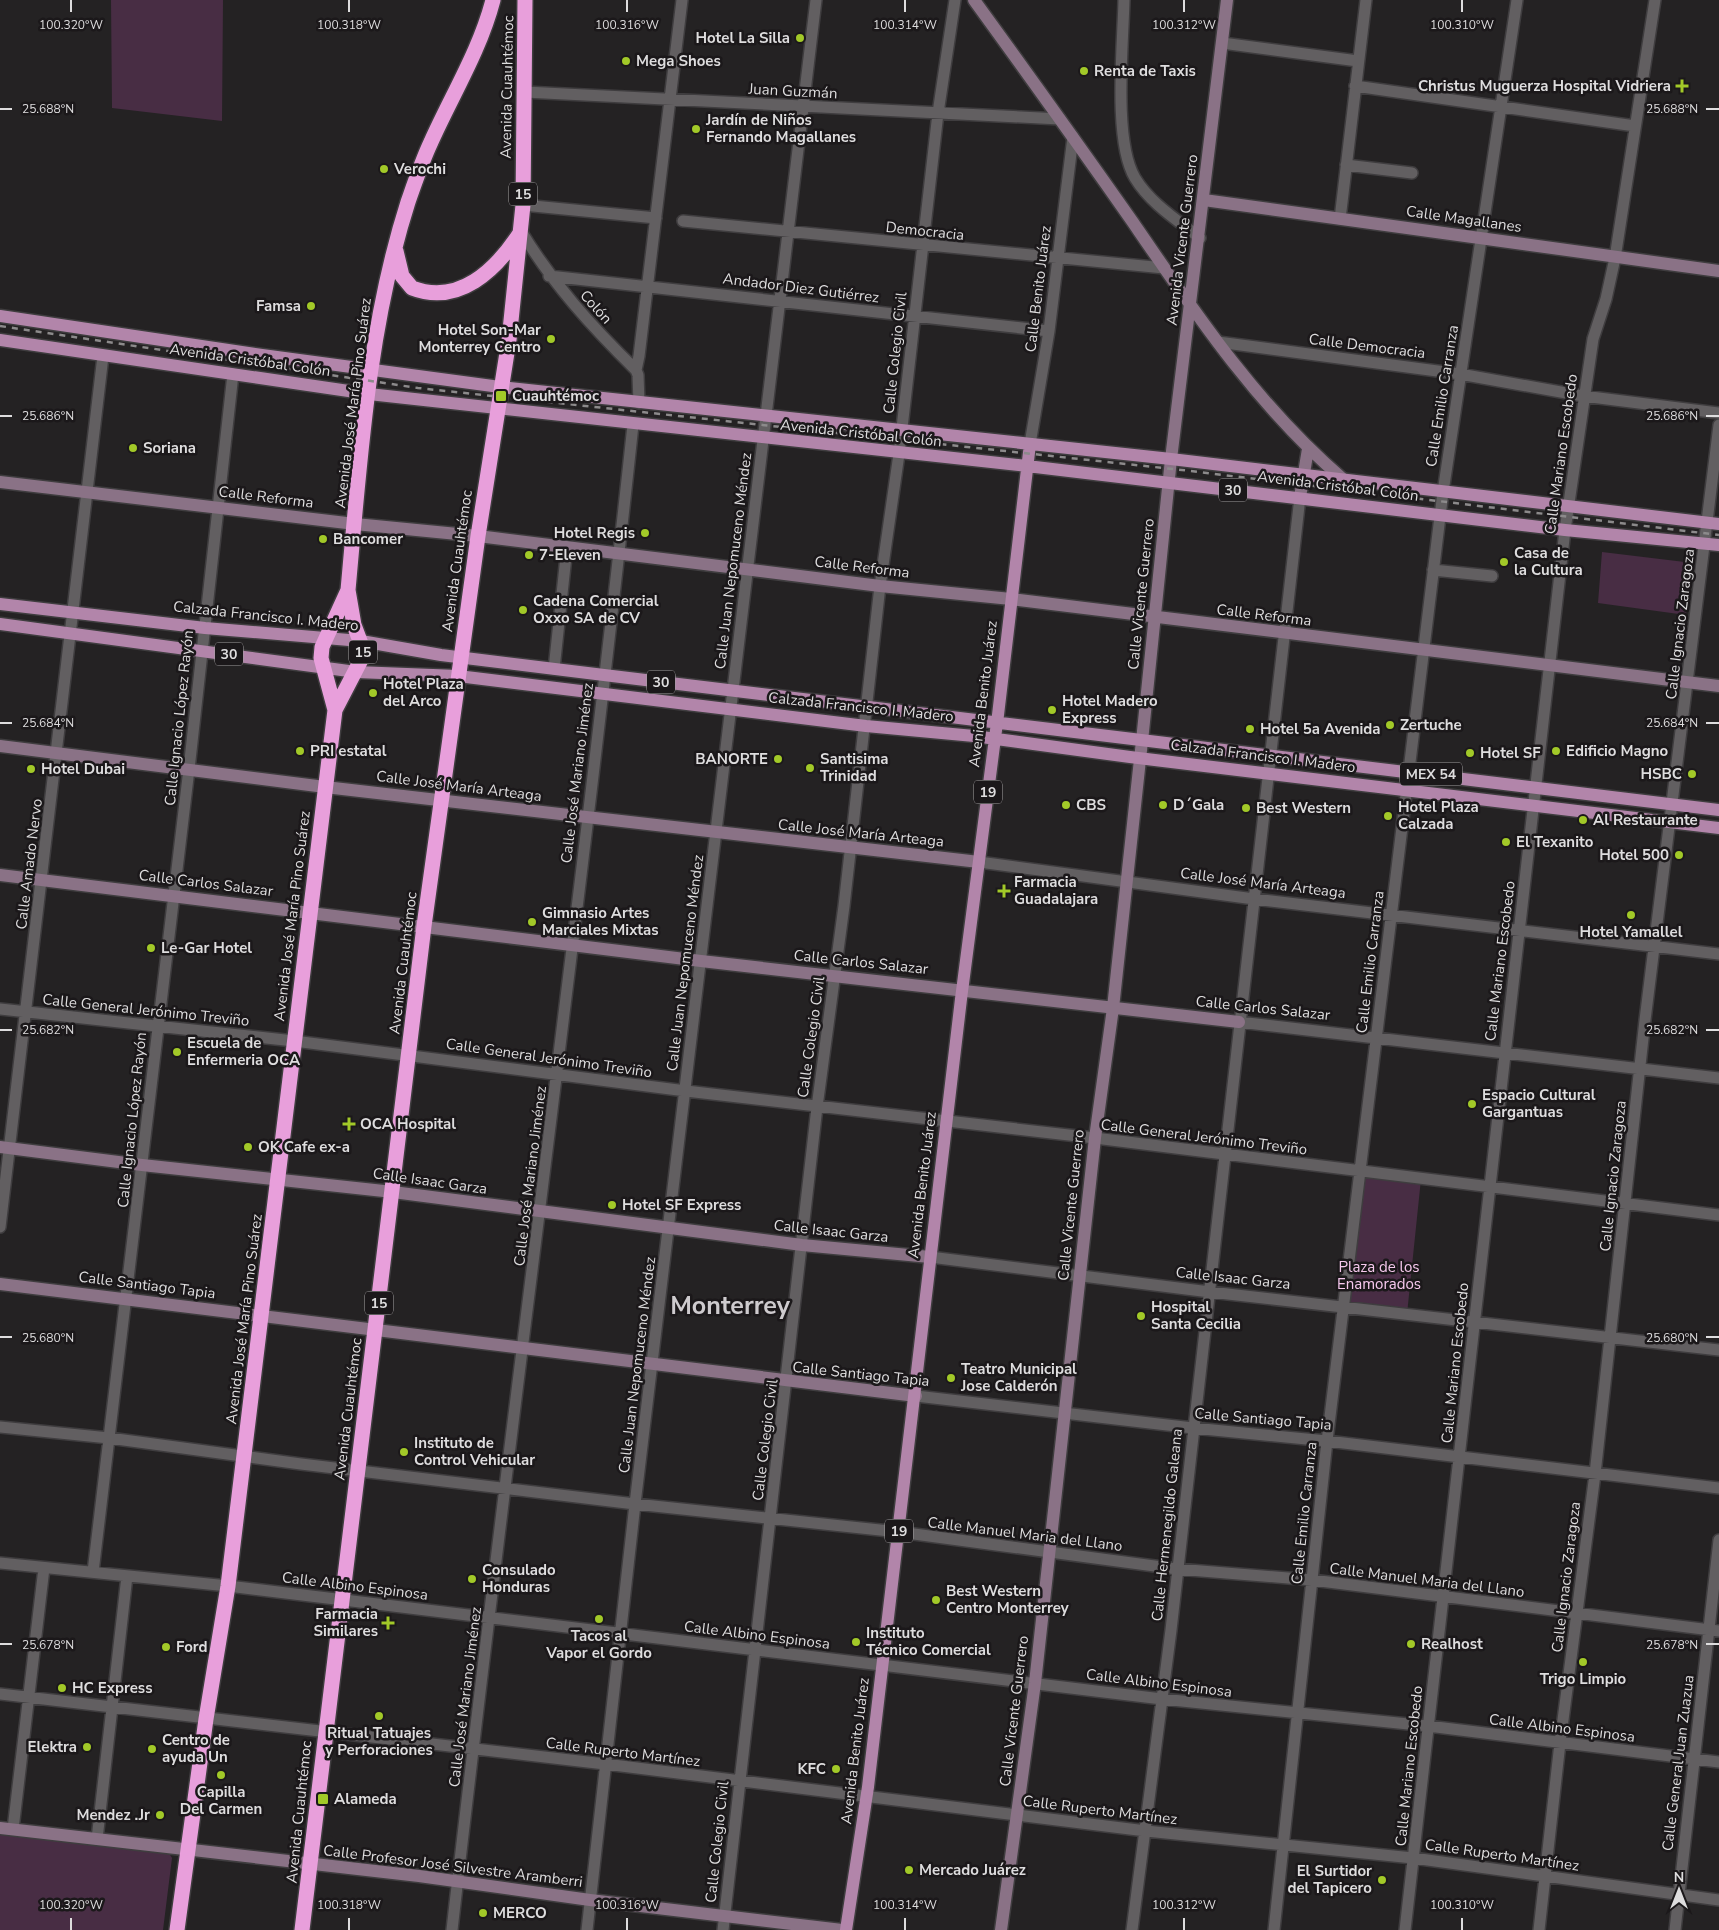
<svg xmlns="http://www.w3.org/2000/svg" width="1719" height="1930" font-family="'Nunito Sans',sans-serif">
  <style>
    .green { fill: #482d44 }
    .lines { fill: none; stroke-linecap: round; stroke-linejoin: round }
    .street-casing { stroke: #3f3d3f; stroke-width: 14 }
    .secondary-casing { stroke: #3f3d3f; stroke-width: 15 }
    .primary-casing { stroke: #3f3d3f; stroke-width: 15 }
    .highway-casing { stroke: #3f3d3f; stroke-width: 18 }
    .street { stroke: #625f61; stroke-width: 11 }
    .secondary { stroke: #8a7286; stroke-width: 12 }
    .primary { stroke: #b285aa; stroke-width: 12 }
    .highway { stroke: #e89fdb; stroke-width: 15 }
    .rail { stroke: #8c8a8b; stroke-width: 2.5; stroke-dasharray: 6 6; stroke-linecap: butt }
    .ticks { fill: none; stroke: #deddde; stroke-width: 2 }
    .poi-dot { fill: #a2c928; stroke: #1b181a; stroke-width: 2 }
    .labels { text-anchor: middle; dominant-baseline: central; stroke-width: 5; stroke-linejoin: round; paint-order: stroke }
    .shield { fill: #1b181a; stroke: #a4a2a3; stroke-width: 1 }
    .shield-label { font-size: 14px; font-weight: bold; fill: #deddde }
    .poi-label { font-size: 15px; font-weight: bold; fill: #deddde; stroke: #1b181a; text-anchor: start }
    .street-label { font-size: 15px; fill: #deddde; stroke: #1b181a }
    .park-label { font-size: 15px; fill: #f6c8ed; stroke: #1b181a }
    .town-label { font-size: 25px; font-weight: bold; fill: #cecbce; stroke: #1b181a }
    .ticks-label { font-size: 12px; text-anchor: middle; fill: #deddde; stroke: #1b181a; stroke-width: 5; stroke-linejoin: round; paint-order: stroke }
  </style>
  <rect width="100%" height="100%" fill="#242223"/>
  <path class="green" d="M111 0H223L222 121 112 108Z
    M1602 552 1693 563 1686 615 1598 603Z
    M1360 1171 1421 1179 1407 1314 1343 1306Z
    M0 1831 167 1850 172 1858 163 1930H0Z"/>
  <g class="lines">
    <g class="street-casing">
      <path id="street" d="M1124 0C1123 45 1113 141 1135 178 1150 203 1177 220 1200 238
        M1222 43 1358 61
        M1355 86 1635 126
        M525 92 1060 119
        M1346 165 1412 173
        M523 205 656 218
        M1340 219 1366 0
        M683 221 1164 268
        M521 231C553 284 592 327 636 370L638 375 639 403
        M549 276 1049 331
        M1218 342 1460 374 1583 396 1719 413
        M636 370 639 356 682 0
        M1030 444 1049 331 1073 137
        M1433 570 1492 576
        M554 669 567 547
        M979 862 1254 899 1719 954
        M0 1009 294 1041 686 1091 1095 1138 1719 1215
        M1239 1022 1719 1078
        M0 1227 103 356
        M930 1257 1210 1292 1719 1350
        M916 1396 1193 1428 1327 1441 1719 1488
        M0 1427 109 1438 301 1464 635 1504 899 1532 1177 1569 1312 1580 1719 1631
        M0 1563 228 1586 1162 1699 1428 1726 1719 1762
        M93 1572 189 769 233 374
        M0 1694 605 1764 1146 1831 1413 1858 1719 1900
        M13 1829 44 1568
        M97 1839 127 1576
        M452 1930C509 1428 579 927 633 425
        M587 1930 635 1504 816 0
        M723 1930 817 1107 844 906 880 586 899 454 938 113 955 0
        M1132 1930 1171 1630 1300 497
        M1274 1930 1327 1441 1443 492 1517 0
        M1405 1930 1565 530 1593 339 1606 299 1615 258 1655 0
        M1539 1930 1560 1743 1595 1474 1645 1020 1719 425
        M1675 1930 1719 1540"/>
    </g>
    <g class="secondary-casing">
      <path id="secondary" d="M974 0C1027 73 1080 147 1132 221 1195 313 1258 407 1344 480
        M1204 200 1719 271
        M0 482 355 524 478 536 880 586 1011 599 1719 686
        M1300 497 1308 449
        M0 746 325 787 979 862
        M0 875 701 961 1239 1022
        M0 1147 142 1165 393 1192 802 1245 930 1257
        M0 1284 916 1396
        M0 1828 419 1876 590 1900 842 1930
        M1001 1930 1035 1683 1095 1138 1113 1008 1142 741 1171 459 1227 0"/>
    </g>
    <g class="primary-casing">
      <path id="primary" d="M0 316 262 355 500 387 1171 459 1719 524
        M0 340 369 394 1027 466 1565 530 1719 545
        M0 604 205 628 361 641 441 655 604 675 1719 810
        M0 624 356 672 458 676 866 726 974 736 1130 757 1719 828
        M846 1930 868 1787 961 999 998 715 1030 444"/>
    </g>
    <g class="highway-casing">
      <path id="highway" d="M396 251 402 276 412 288C459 306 496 270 520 233
        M335 710 362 658 363 649 354 625 348 590C360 460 368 327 408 202 415 182 422 161 431 142 452 95 480 50 493 0
        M177 1930 206 1719 228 1586 335 710 321 658 322 647 348 590
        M302 1930 424 926 478 536 509 340 523 205 525 0"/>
    </g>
    <use href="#street" class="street"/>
    <use href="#secondary" class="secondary"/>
    <use href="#primary" class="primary"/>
    <use href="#highway" class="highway"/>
    <path class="rail" d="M0 326 418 388 1182 470 1719 535"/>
  </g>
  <path class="ticks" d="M71 0V12M349 0V12M627 0V12M905 0V12M1184 0V12M1462 0V12M0 109H12M1706 109H1719M0 416H12M1706 416H1719M0 723H12M1706 723H1719M0 1030H12M1706 1030H1719M0 1337H12M1706 1337H1719M0 1644H12M1706 1644H1719M71 1918V1930M349 1918V1930M627 1918V1930M905 1918V1930M1184 1918V1930M1462 1918V1930"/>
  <g class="poi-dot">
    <circle cx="800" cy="38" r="5"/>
    <circle cx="626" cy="61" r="5"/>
    <circle cx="1084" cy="71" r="5"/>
    <path d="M1679.5 78.5h5v5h5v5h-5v5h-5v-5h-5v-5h5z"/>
    <circle cx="696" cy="129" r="5"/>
    <circle cx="384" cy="169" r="5"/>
    <circle cx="311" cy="306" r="5"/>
    <circle cx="551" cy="339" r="5"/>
    <rect x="495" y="390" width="12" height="12" rx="2.5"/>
    <circle cx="133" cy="448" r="5"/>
    <circle cx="645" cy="533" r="5"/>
    <circle cx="323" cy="539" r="5"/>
    <circle cx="529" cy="555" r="5"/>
    <circle cx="1504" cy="562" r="5"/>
    <circle cx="523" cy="610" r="5"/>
    <circle cx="373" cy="693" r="5"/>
    <circle cx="1052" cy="710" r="5"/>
    <circle cx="1390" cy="725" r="5"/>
    <circle cx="1250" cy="729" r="5"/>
    <circle cx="300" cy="751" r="5"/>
    <circle cx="1556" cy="751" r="5"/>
    <circle cx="1470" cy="753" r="5"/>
    <circle cx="778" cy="759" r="5"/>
    <circle cx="810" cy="768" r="5"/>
    <circle cx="31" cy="769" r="5"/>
    <circle cx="1692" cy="774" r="5"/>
    <circle cx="1066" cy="805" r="5"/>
    <circle cx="1163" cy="805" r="5"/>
    <circle cx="1246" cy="808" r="5"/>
    <circle cx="1388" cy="816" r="5"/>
    <circle cx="1583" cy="820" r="5"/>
    <circle cx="1506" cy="842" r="5"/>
    <circle cx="1679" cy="855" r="5"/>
    <path d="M1001.5 883.5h5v5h5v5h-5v5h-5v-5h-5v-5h5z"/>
    <circle cx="1631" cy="915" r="5"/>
    <circle cx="532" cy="922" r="5"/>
    <circle cx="151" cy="948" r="5"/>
    <circle cx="177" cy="1052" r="5"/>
    <circle cx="1472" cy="1104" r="5"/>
    <path d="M346.5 1116.5h5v5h5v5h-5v5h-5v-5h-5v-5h5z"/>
    <circle cx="248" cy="1147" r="5"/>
    <circle cx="612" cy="1205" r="5"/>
    <circle cx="1141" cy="1316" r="5"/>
    <circle cx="951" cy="1378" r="5"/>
    <circle cx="404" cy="1452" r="5"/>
    <circle cx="472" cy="1579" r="5"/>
    <circle cx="936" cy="1600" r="5"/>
    <circle cx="599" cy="1619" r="5"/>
    <path d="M385.5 1615.5h5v5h5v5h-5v5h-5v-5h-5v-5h5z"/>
    <circle cx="856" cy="1642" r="5"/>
    <circle cx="1411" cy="1644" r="5"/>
    <circle cx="166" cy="1647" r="5"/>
    <circle cx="1583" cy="1662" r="5"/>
    <circle cx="62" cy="1688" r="5"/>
    <circle cx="379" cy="1716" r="5"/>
    <circle cx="87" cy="1747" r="5"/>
    <circle cx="152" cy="1749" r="5"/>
    <circle cx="836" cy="1769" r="5"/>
    <circle cx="221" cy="1775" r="5"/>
    <rect x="317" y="1793" width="12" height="12" rx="2.5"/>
    <circle cx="160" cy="1815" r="5"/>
    <circle cx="909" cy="1870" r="5"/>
    <circle cx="1382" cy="1880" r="5"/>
    <circle cx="483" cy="1913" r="5"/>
  </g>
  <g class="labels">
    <g class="shield">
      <rect x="509" y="182.5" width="28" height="23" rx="4"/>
      <rect x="1219" y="478.5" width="28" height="23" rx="4"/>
      <rect x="349" y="640.5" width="28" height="23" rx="4"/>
      <rect x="215" y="642.5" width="28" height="23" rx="4"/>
      <rect x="647" y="670.5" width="28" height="23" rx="4"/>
      <rect x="1400" y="762.5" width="62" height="23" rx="4"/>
      <rect x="974" y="780.5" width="28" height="23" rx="4"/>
      <rect x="365" y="1291.5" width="28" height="23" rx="4"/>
      <rect x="885" y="1519.5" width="28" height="23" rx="4"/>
    </g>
    <g class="shield-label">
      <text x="523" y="194">15</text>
      <text x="1233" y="490">30</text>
      <text x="363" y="652">15</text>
      <text x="229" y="654">30</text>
      <text x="661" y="682">30</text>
      <text x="1431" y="774">MEX 54</text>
      <text x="988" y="792">19</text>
      <text x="379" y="1303">15</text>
      <text x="899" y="1531">19</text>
    </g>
    <g class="poi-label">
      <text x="790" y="38" text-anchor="end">Hotel La Silla</text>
      <text x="636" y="61">Mega Shoes</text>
      <text x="1094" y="71">Renta de Taxis</text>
      <text x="1671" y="86" text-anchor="end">Christus Muguerza Hospital Vidriera</text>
      <text x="706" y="120">Jardín de Niños<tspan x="706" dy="17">Fernando Magallanes</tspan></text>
      <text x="394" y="169">Verochi</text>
      <text x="301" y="306" text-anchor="end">Famsa</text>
      <text x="541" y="330" text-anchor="end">Hotel Son-Mar<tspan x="541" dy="17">Monterrey Centro</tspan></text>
      <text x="512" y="396">Cuauhtémoc</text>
      <text x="143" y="448">Soriana</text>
      <text x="635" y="533" text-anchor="end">Hotel Regis</text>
      <text x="333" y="539">Bancomer</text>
      <text x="1514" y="553">Casa de<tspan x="1514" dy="17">la Cultura</tspan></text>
      <text x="539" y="555">7-Eleven</text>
      <text x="533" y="601">Cadena Comercial<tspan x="533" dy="17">Oxxo SA de CV</tspan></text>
      <text x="383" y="684">Hotel Plaza<tspan x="383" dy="17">del Arco</tspan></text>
      <text x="1062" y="701">Hotel Madero<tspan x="1062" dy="17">Express</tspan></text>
      <text x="1400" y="725">Zertuche</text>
      <text x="1260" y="729">Hotel 5a Avenida</text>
      <text x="310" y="751">PRI estatal</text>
      <text x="1566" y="751">Edificio Magno</text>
      <text x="1480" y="753">Hotel SF</text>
      <text x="768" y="759" text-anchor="end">BANORTE</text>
      <text x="820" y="759">Santisima<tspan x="820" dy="17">Trinidad</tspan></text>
      <text x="41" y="769">Hotel Dubai</text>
      <text x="1682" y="774" text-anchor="end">HSBC</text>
      <text x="1076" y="805">CBS</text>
      <text x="1173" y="805">D´Gala</text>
      <text x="1398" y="807">Hotel Plaza<tspan x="1398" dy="17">Calzada</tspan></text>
      <text x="1256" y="808">Best Western</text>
      <text x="1593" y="820">Al Restaurante</text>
      <text x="1516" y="842">El Texanito</text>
      <text x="1669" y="855" text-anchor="end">Hotel 500</text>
      <text x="1014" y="882">Farmacia<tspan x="1014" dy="17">Guadalajara</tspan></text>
      <text x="542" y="913">Gimnasio Artes<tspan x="542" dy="17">Marciales Mixtas</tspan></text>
      <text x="1631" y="932" text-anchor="middle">Hotel Yamallel</text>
      <text x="161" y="948">Le-Gar Hotel</text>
      <text x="187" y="1043">Escuela de<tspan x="187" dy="17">Enfermeria OCA</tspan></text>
      <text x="1482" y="1095">Espacio Cultural<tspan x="1482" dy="17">Gargantuas</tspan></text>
      <text x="360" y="1124">OCA Hospital</text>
      <text x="258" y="1147">OK Cafe ex-a</text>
      <text x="622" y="1205">Hotel SF Express</text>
      <text x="1151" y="1307">Hospital<tspan x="1151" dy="17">Santa Cecilia</tspan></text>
      <text x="961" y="1369">Teatro Municipal<tspan x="961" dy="17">Jose Calderón</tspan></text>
      <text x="414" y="1443">Instituto de<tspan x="414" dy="17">Control Vehicular</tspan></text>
      <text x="482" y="1570">Consulado<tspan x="482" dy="17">Honduras</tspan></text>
      <text x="946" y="1591">Best Western<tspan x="946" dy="17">Centro Monterrey</tspan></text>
      <text x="378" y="1614" text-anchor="end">Farmacia<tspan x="378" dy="17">Similares</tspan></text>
      <text x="866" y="1633">Instituto<tspan x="866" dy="17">Técnico Comercial</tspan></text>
      <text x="599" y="1636" text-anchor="middle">Tacos al<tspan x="599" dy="17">Vapor el Gordo</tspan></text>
      <text x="1421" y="1644">Realhost</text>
      <text x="176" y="1647">Ford</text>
      <text x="1583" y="1679" text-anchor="middle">Trigo Limpio</text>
      <text x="72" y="1688">HC Express</text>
      <text x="379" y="1733" text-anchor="middle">Ritual Tatuajes<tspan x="379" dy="17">y Perforaciones</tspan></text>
      <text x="162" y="1740">Centro de<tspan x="162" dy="17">ayuda Un</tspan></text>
      <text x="77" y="1747" text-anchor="end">Elektra</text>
      <text x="826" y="1769" text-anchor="end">KFC</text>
      <text x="221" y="1792" text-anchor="middle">Capilla<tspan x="221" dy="17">Del Carmen</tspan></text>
      <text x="334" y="1799">Alameda</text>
      <text x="150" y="1815" text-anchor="end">Mendez .Jr</text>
      <text x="919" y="1870">Mercado Juárez</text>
      <text x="1372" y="1871" text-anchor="end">El Surtidor<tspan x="1372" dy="17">del Tapicero</tspan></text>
      <text x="493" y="1913">MERCO</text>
    </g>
    <g class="street-label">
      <text transform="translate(507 87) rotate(-89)">Avenida Cuauhtémoc</text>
      <text transform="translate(793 91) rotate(3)">Juan Guzmán</text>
      <text transform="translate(1464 219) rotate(8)">Calle Magallanes</text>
      <text transform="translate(925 231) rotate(6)">Democracia</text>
      <text transform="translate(1182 240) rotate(-83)">Avenida Vicente Guerrero</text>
      <text transform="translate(801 288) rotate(7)">Andador Diez Gutiérrez</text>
      <text transform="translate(1038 289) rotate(-83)">Calle Benito Juárez</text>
      <text transform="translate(596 307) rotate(48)">Colón</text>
      <text transform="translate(1367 346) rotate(7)">Calle Democracia</text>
      <text transform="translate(895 353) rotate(-84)">Calle Colegio Civil</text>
      <text transform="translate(250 360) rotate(8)">Avenida Cristóbal Colón</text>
      <text transform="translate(1442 396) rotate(-81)">Calle Emilio Carranza</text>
      <text transform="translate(353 403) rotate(-83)">Avenida José María Pino Suárez</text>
      <text transform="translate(861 433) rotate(6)">Avenida Cristóbal Colón</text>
      <text transform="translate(1561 454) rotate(-82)">Calle Mariano Escobedo</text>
      <text transform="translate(1338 486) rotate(7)">Avenida Cristóbal Colón</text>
      <text transform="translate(266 497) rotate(7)">Calle Reforma</text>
      <text transform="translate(457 561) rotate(-82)">Avenida Cuauhtémoc</text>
      <text transform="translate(733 561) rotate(-83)">Calle Juan Nepomuceno Méndez</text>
      <text transform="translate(862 567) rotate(7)">Calle Reforma</text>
      <text transform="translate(1141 594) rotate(-84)">Calle Vicente Guerrero</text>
      <text transform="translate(1264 615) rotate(7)">Calle Reforma</text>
      <text transform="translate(266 616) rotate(6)">Calzada Francisco I. Madero</text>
      <text transform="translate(1680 624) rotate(-83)">Calle Ignacio Zaragoza</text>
      <text transform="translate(983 694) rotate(-83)">Avenida Benito Juárez</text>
      <text transform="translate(861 707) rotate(6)">Calzada Francisco I. Madero</text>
      <text transform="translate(179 718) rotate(-84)">Calle Ignacio López Rayón</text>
      <text transform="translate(1263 756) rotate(7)">Calzada Francisco I. Madero</text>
      <text transform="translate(577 773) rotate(-83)">Calle José Mariano Jiménez</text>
      <text transform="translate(459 786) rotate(7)">Calle José María Arteaga</text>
      <text transform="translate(861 833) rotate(6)">Calle José María Arteaga</text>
      <text transform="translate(29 864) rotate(-83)">Calle Amado Nervo</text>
      <text transform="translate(206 883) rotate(7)">Calle Carlos Salazar</text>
      <text transform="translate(1263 883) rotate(7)">Calle José María Arteaga</text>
      <text transform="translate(292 916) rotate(-83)">Avenida José María Pino Suárez</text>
      <text transform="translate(1500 961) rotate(-83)">Calle Mariano Escobedo</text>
      <text transform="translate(861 962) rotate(6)">Calle Carlos Salazar</text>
      <text transform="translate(1370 962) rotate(-83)">Calle Emilio Carranza</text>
      <text transform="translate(403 963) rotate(-83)">Avenida Cuauhtémoc</text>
      <text transform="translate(685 963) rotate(-83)">Calle Juan Nepomuceno Méndez</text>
      <text transform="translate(1263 1008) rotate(6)">Calle Carlos Salazar</text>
      <text transform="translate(146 1010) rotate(6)">Calle General Jerónimo Treviño</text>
      <text transform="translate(811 1037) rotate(-82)">Calle Colegio Civil</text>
      <text transform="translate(549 1058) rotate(8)">Calle General Jerónimo Treviño</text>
      <text transform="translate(132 1120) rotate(-84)">Calle Ignacio López Rayón</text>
      <text transform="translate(1204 1137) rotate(7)">Calle General Jerónimo Treviño</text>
      <text transform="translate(530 1176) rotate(-83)">Calle José Mariano Jiménez</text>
      <text transform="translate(1613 1176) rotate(-84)">Calle Ignacio Zaragoza</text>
      <text transform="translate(430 1181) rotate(8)">Calle Isaac Garza</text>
      <text transform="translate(922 1185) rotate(-83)">Avenida Benito Juárez</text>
      <text transform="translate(1071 1205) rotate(-84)">Calle Vicente Guerrero</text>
      <text transform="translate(831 1231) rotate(6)">Calle Isaac Garza</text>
      <text transform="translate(1233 1278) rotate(6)">Calle Isaac Garza</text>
      <text transform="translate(147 1285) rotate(7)">Calle Santiago Tapia</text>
      <text transform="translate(244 1319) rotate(-83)">Avenida José María Pino Suárez</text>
      <text transform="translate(1455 1363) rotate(-84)">Calle Mariano Escobedo</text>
      <text transform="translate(637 1365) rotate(-83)">Calle Juan Nepomuceno Méndez</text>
      <text transform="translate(861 1374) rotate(6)">Calle Santiago Tapia</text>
      <text transform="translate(348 1409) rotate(-83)">Avenida Cuauhtémoc</text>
      <text transform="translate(1263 1419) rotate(5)">Calle Santiago Tapia</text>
      <text transform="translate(765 1440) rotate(-83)">Calle Colegio Civil</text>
      <text transform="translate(1304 1513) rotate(-84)">Calle Emilio Carranza</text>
      <text transform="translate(1167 1525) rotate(-84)">Calle Hermenegildo Galeana</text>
      <text transform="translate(1025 1534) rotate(7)">Calle Manuel Maria del Llano</text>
      <text transform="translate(1566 1577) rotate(-83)">Calle Ignacio Zaragoza</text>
      <text transform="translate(1427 1580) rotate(7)">Calle Manuel Maria del Llano</text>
      <text transform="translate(355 1586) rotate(7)">Calle Albino Espinosa</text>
      <text transform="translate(757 1635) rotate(7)">Calle Albino Espinosa</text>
      <text transform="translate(1159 1683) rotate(7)">Calle Albino Espinosa</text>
      <text transform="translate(465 1697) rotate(-83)">Calle José Mariano Jiménez</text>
      <text transform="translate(1014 1711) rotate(-83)">Calle Vicente Guerrero</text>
      <text transform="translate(1562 1728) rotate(7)">Calle Albino Espinosa</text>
      <text transform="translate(855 1751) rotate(-83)">Avenida Benito Juárez</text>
      <text transform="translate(623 1752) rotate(7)">Calle Ruperto Martínez</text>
      <text transform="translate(1678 1763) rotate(-83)">Calle General Juan Zuazua</text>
      <text transform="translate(1409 1766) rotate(-84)">Calle Mariano Escobedo</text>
      <text transform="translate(1100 1810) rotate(7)">Calle Ruperto Martínez</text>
      <text transform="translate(299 1812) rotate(-84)">Avenida Cuauhtémoc</text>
      <text transform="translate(717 1842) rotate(-84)">Calle Colegio Civil</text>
      <text transform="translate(1502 1855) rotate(8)">Calle Ruperto Martínez</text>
      <text transform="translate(453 1866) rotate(7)">Calle Profesor José Silvestre Aramberri</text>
    </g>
    <g class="park-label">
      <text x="1379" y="1267">Plaza de los<tspan x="1379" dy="17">Enamorados</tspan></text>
    </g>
    <g class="town-label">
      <text x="730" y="1306">Monterrey</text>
    </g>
  </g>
  <g class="ticks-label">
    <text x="71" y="29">100.320°W</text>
    <text x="349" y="29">100.318°W</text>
    <text x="627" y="29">100.316°W</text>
    <text x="905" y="29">100.314°W</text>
    <text x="1184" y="29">100.312°W</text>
    <text x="1462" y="29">100.310°W</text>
    <text x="48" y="113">25.688°N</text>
    <text x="1672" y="113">25.688°N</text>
    <text x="48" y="420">25.686°N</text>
    <text x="1672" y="420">25.686°N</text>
    <text x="48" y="727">25.684°N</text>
    <text x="1672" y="727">25.684°N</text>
    <text x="48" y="1034">25.682°N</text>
    <text x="1672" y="1034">25.682°N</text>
    <text x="48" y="1342">25.680°N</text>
    <text x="1672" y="1342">25.680°N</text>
    <text x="48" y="1649">25.678°N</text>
    <text x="1672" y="1649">25.678°N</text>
    <text x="71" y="1909">100.320°W</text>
    <text x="349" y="1909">100.318°W</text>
    <text x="627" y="1909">100.316°W</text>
    <text x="905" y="1909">100.314°W</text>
    <text x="1184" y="1909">100.312°W</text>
    <text x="1462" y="1909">100.310°W</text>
  </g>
  <g transform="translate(1679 1890)" stroke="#1b181a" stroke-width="4" paint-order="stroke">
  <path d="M0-4L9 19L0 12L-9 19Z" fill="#deddde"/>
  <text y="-8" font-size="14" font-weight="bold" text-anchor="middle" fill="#deddde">N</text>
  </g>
</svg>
